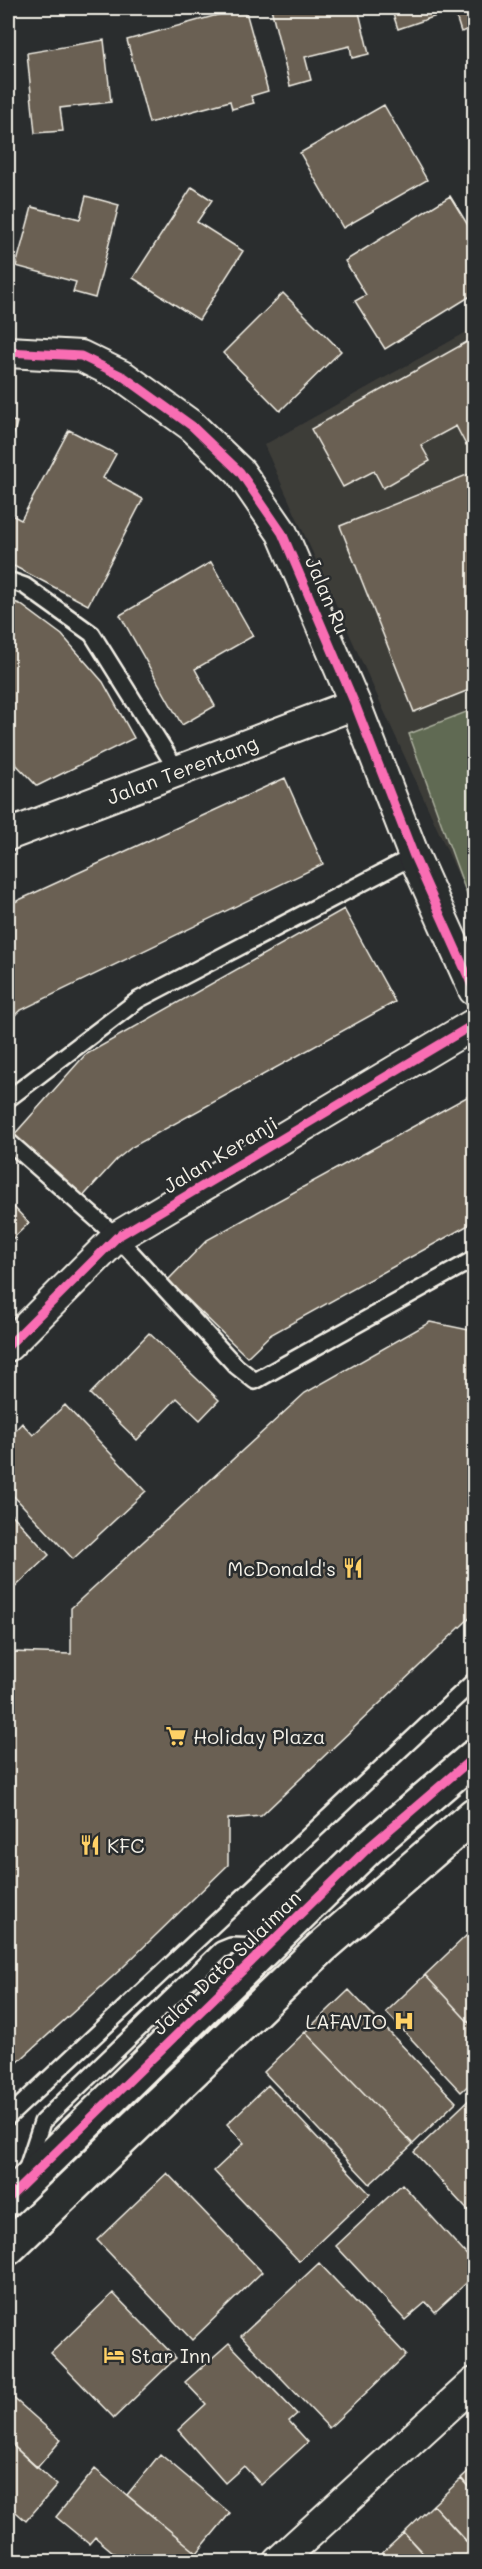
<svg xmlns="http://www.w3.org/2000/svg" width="482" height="2569" font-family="Mali,sans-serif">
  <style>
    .built { fill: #3e3d39 }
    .green { fill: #606b52; stroke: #aaae9d; stroke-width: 1.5 }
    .building { fill: #6b6152; stroke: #f4f1e8; stroke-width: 1.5 }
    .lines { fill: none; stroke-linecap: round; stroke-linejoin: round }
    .lane-casing { stroke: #f4f1e8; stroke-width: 20 }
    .street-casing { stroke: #f4f1e8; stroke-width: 34 }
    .secondary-casing { stroke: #f4f1e8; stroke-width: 38 }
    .lane { stroke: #2a2d2e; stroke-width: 15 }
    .street { stroke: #2a2d2e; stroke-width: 30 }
    .secondary { stroke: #2a2d2e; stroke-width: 33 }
    .cycleway-casing { stroke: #2a2d2e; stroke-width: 13 }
    .cycleway { stroke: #f96db3; stroke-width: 9 }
    .labels { text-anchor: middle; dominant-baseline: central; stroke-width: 5; stroke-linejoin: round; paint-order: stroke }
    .street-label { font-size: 20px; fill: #f4f1e8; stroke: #2a2d2e }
    .poi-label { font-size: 20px; fill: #f4f1e8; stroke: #2a2d2e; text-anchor: start }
  </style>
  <rect width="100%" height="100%" fill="#2a2d2e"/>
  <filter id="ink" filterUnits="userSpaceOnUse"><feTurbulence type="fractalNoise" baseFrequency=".0167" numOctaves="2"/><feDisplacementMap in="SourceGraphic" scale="12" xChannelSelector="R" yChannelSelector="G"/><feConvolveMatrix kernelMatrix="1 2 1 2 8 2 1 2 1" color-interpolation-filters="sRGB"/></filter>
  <g filter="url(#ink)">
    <path class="built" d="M474 328V910L264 445Z"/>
    <path class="green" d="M474 709V914L409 734Z"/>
    <path class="building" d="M219 8H245L268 91 251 96 254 103 232 109 230 101 149 123 127 40 221 14Z
      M271 8H358L369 54 352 58 350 46 305 57 311 80 290 86Z
      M391 8H474V28L461 32 454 10 398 29Z
      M104 40 111 102 60 108 63 131 35 133 27 53Z
      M384 105 427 180 343 228 300 153Z
      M192 187 212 200 197 222 243 251 199 320 133 278Z
      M86 196 119 205 95 298 73 292 76 282 16 266 32 207 80 219Z
      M450 196 474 235V294L385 349 355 301 366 295 345 261Z
      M283 293 341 351 280 411 223 353Z
      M474 338V440L466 445 456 426 421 445 430 461 383 488 374 471 343 487 311 429Z
      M8 420 17 422 8 456Z
      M69 430 116 454 103 478 143 499 88 605 8 563V513L21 520Z
      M474 472V688L414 712 340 526Z
      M211 562 253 636 195 669 215 706 182 725 120 615Z
      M8 600 20 604 62 635 103 682 134 738 37 786 8 756Z
      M285 778 323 864 19 1011 8 1022V905Z
      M344 909 395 1002 132 1147 116 1160 79 1201 12 1137 85 1055Z
      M474 1093V1222L270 1335 247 1357 168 1280 207 1240Z
      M8 1201 29 1223 8 1243Z
      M430 1322 474 1331V1614L261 1816 228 1819V1865L121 1969 8 2071V1656L11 1652 71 1654V1608L305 1393Z
      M149 1333 219 1400 200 1420 177 1398 137 1440 90 1394Z
      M65 1405 146 1491 73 1559 8 1490V1438L22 1423 33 1435Z
      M8 1510 49 1555 8 1594Z
      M467 1935 474 1943V2028L425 1975Z
      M425 1975 474 2028V2080L461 2092 386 2012Z
      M349 1990 456 2102 413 2144 305 2032Z
      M305 2032 413 2144 370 2184 264 2072Z
      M268 2085 370 2194 299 2261 214 2171 244 2143 227 2124Z
      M474 2095V2217L414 2152Z
      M167 2173 262 2272 192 2340 97 2240Z
      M402 2184 474 2263V2276L435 2312 426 2302 405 2320 336 2246Z
      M319 2263 406 2355 329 2428 241 2336Z
      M113 2293 176 2358 114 2418 51 2353Z
      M229 2343 297 2414 289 2421 308 2442 261 2485 244 2466 225 2483 178 2430 206 2404 185 2382Z
      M10 2395 61 2440 37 2468 8 2441V2398Z
      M8 2441 57 2485 26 2521 8 2505Z
      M160 2454 230 2513 197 2553 127 2495Z
      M474 2466V2493L461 2478Z
      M95 2469 197 2553 190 2562H125L95 2537 89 2544 56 2517Z
      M461 2479 474 2493V2549L433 2505Z
      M433 2505 474 2550V2562H431L404 2533Z
      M404 2533 430 2562H378L376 2559Z"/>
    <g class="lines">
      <g class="lane-casing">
        <path id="lane" d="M8 580 25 586 92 634 177 770
          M8 1099 138 1000 414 856
          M8 1141 117 1237 236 1366 255 1381 474 1259
          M8 2117 474 1681
          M25 2174 42 2122 221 1950 231 1946 263 1947"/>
      </g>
      <g class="street-casing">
        <g id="street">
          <path d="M8 352 81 356 124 377 192 426 240 472 282 533 355 704 414 856 474 990"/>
          <path id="s1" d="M8 835 355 704"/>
          <path d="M8 1346 117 1237 474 1024"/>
          <path d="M278 2562 474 2383"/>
        </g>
      </g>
      <g class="secondary-casing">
        <path id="secondary" d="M8 2199 368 1848 474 1757
          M8 2248 321 1948 474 1815"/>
      </g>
      <use href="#lane" class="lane"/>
      <use href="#street" class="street"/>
      <use href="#secondary" class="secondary"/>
      <g class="cycleway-casing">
        <path id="cycleway" d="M8 352 81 356 124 377 192 426 240 472 282 533 355 704 414 856 474 990
          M8 1346 117 1237 474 1024
          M8 2199 368 1848 474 1757"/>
      </g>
      <use href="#cycleway" class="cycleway"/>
    </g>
  </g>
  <defs>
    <g id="restaurant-bare" transform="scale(1.62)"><path d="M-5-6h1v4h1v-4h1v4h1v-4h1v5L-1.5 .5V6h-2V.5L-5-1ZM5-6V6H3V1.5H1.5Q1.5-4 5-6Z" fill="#ffd166" stroke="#2a2d2e" stroke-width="2.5" paint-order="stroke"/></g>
    <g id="supermarket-bare" transform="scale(1.62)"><path d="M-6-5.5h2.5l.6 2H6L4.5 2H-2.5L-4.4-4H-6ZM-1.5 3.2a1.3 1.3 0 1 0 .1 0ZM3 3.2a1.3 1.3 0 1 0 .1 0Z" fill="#ffd166" stroke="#2a2d2e" stroke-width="2.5" paint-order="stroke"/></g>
    <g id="hospital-bare" transform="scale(1.62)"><path d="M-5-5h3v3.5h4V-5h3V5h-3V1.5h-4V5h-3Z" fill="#ffd166" stroke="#2a2d2e" stroke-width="2.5" paint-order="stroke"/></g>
    <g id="hotel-bare" transform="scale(1.62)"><path d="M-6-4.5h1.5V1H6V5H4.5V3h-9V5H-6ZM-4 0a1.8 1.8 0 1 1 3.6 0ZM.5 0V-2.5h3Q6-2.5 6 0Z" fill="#ffd166" stroke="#2a2d2e" stroke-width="2.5" paint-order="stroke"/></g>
  </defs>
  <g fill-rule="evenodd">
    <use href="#restaurant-bare" x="353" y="1568"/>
    <use href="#supermarket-bare" x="176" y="1736"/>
    <use href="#restaurant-bare" x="90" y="1845"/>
    <use href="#hospital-bare" x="404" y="2021"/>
    <use href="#hotel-bare" x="114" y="2355"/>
  </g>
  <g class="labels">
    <g class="street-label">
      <text transform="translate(328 595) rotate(67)">Jalan Ru</text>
      <text stroke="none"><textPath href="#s1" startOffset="186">Jalan Terentang</textPath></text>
      <text transform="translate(220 1154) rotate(-31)">Jalan Keranji</text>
      <text transform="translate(226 1962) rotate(-44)">Jalan Dato Sulaiman</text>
    </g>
    <g class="poi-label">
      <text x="336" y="1568" text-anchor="end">McDonald's</text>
      <text x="193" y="1736">Holiday Plaza</text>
      <text x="107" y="1845">KFC</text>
      <text x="387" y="2021" text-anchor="end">LAFAVIO</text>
      <text x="131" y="2355">Star Inn</text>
    </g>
  </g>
  <rect width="482" height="2569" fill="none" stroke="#2a2d2e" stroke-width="30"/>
  <rect x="15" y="15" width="452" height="2539" fill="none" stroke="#f4f1e8" stroke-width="2" filter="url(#ink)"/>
</svg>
